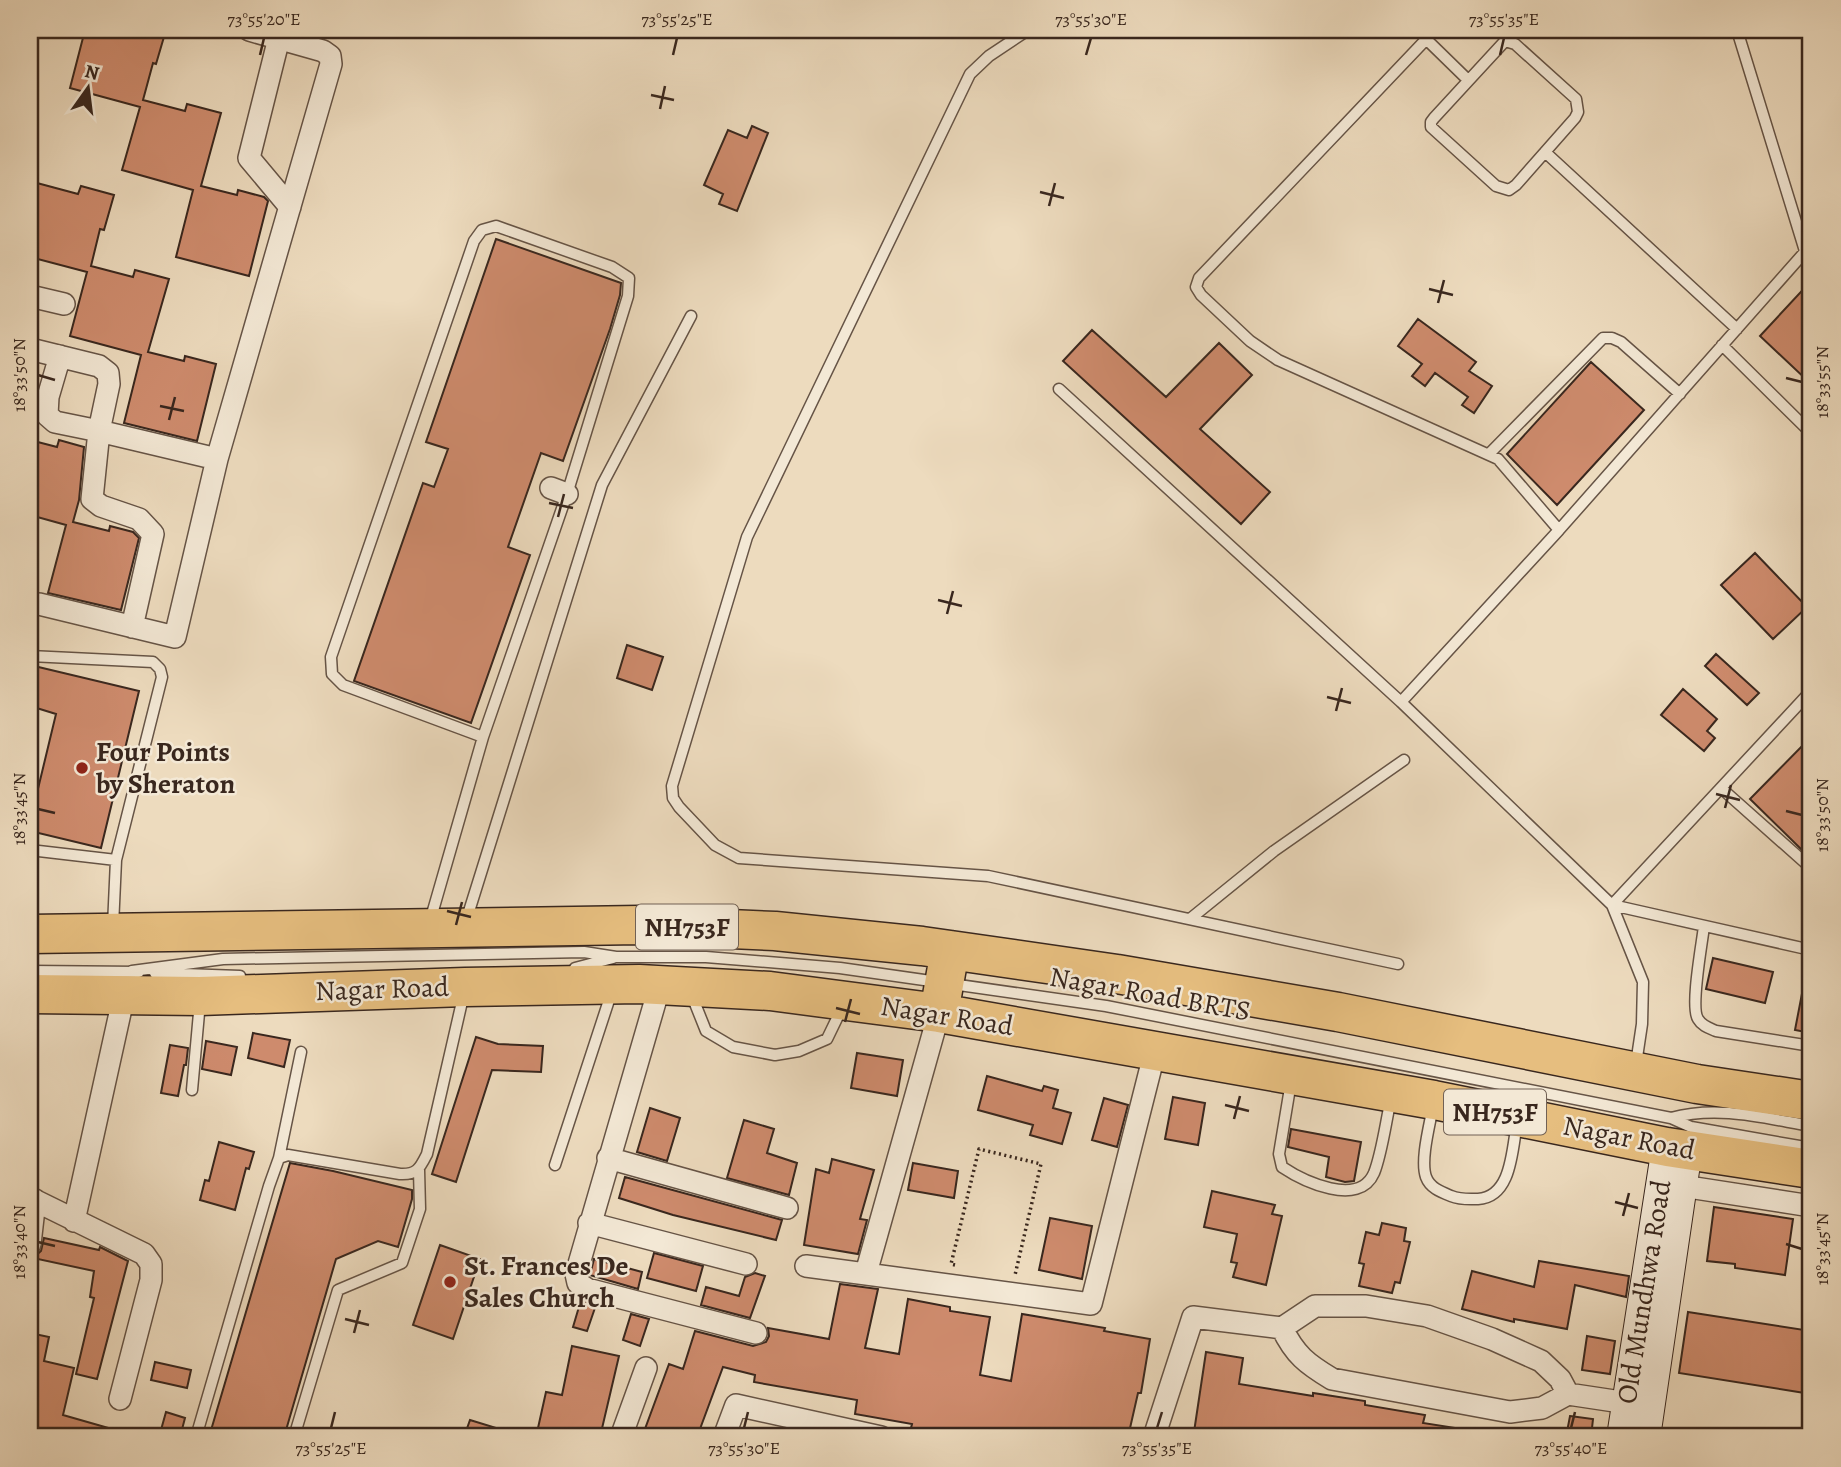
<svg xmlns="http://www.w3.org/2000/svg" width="1841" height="1467" font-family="Alegreya,serif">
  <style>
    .building { fill: #ce8b6d; stroke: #39271e; stroke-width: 2 }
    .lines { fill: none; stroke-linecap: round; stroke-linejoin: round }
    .lane-casing { stroke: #665446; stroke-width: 13 }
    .street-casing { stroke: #665446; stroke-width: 24 }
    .secondary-casing { stroke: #39271e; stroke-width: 32 }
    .highway-casing { stroke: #39271e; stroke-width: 41 }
    .path { stroke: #39271e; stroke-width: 3.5; stroke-dasharray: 2 3.5; stroke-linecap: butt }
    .lane { stroke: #f3e8d5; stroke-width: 10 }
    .street { stroke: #f3e8d5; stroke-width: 21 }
    .secondary { stroke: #f3e8d5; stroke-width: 30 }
    .highway { stroke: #e6be7f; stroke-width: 38 }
    .ticks { fill: none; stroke: #39271e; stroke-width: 2.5 }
    .poi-dot { fill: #8f2418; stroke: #f3e8d5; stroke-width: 2.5 }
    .labels { text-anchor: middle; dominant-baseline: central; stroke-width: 5; stroke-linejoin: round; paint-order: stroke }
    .shield { fill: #f3e8d5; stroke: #716155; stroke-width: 2 }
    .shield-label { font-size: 26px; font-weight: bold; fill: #39271e }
    .poi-label { font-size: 28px; font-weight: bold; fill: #39271e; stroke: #f3e8d5; text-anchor: start }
    .street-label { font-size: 28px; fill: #39271e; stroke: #f3e8d5 }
    .neatline { fill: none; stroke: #39271e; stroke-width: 2.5 }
    .ticks-label { font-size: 18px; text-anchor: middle; fill: #39271e }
  </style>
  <rect width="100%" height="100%" fill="#eddbbe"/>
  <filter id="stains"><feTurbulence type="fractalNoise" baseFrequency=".00286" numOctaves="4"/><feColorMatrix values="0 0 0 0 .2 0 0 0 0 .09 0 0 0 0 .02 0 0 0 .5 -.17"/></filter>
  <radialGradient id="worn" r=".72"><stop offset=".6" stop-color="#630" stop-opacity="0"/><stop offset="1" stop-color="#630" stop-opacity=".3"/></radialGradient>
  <path class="building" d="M85 30H166L156 64 153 63 143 100 185 111 187 104 221 113 201 186 237 195 238 190 264 197 268 201 249 276 176 257 193 190 122 170 140 107 70 88Z
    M752 126 768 133 737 211 719 204 723 194 704 185 728 130 747 138Z
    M37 183 78 194 81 186 114 195 104 230 100 229 91 266 133 277 135 270 169 279 148 352 184 361 185 356 216 364 197 441 124 423 141 355 70 336 87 272 30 257V208Z
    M496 239 621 283 620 295 610 329 563 461 541 453 508 547 530 555 471 723 354 681 423 483 434 487 448 449 426 442Z
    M1811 281V384L1760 336Z
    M1418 319 1476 362 1469 371 1492 386 1474 413 1462 405 1468 397 1435 373 1425 386 1412 376 1422 364 1398 346Z
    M1092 330 1166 397 1219 343 1252 375 1200 429 1270 492 1241 524 1063 361Z
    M1591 362 1644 410 1557 505 1507 454Z
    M30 440 57 447 59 440 84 447 79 500 73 522 109 531 110 526 133 532 139 538 121 610 48 593 66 525 30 515Z
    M1755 553 1807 607 1773 639 1721 585Z
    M627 645 663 657 652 690 617 678Z
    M1716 654 1759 693 1747 705 1705 666Z
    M30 665 139 691 101 848 30 831V822L56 714 30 706Z
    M1683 689 1717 719 1707 731 1715 738 1704 751 1661 715Z
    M1811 737V843L1803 851 1750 799Z
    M1713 958 1773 972 1765 1003 1706 989Z
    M1804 983 1811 984V1033L1795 1030Z
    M253 1033 290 1040 284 1067 248 1058Z
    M476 1037 498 1044 543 1046 541 1072 492 1070 456 1182 432 1174Z
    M206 1041 237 1047 231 1075 202 1069Z
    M170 1045 188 1048 186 1065H184L178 1096 161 1093Z
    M857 1053 903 1060 897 1096 851 1088Z
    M987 1076 1042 1091 1044 1086 1058 1090 1053 1108 1071 1113 1062 1144 1030 1135 1033 1125 978 1110Z
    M1173 1097 1205 1103 1198 1145 1165 1139Z
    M1104 1098 1128 1105 1117 1147 1092 1140Z
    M650 1108 680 1118 667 1161 637 1152Z
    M744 1120 774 1129 767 1153 797 1163 789 1195 727 1178Z
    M1291 1129 1361 1142 1354 1181 1345 1182 1326 1177 1329 1157 1288 1147Z
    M219 1142 254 1152 249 1169 246 1168 235 1210 200 1200 205 1180 209 1181Z
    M832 1159 874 1170 860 1219 867 1220 858 1254 804 1245 816 1169 829 1173Z
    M290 1163 333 1171 412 1190V1199L398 1247 378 1241 336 1259 284 1437H209Z
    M913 1163 958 1171 954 1198 908 1190Z
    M625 1177 782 1220 776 1240 673 1215 619 1198Z
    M1212 1191 1275 1205 1272 1214 1282 1216 1266 1285 1233 1277 1237 1263 1231 1262 1237 1234 1204 1227Z
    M1714 1207 1793 1219 1785 1275 1735 1268V1264L1707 1261Z
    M1050 1218 1092 1226 1082 1279 1039 1270Z
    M1382 1223 1406 1228 1404 1241 1410 1242 1400 1283 1395 1282 1392 1293 1359 1286 1364 1264 1359 1263 1366 1232 1379 1235Z
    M44 1238 99 1250 100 1247 128 1261 97 1379 76 1374 94 1298 90 1297 94 1271 33 1258 41 1251Z
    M440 1245 480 1259 453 1339 413 1325Z
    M654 1253 703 1266 696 1291 647 1278Z
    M594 1259 642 1272 638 1289 590 1275Z
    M1539 1261 1629 1276 1626 1297 1575 1285 1567 1329 1514 1319V1322L1462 1309 1472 1271 1534 1287Z
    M755 1273 765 1276 750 1318 701 1305 706 1287 739 1296 745 1277Z
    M840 1284 878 1289 865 1348 899 1354 908 1299 950 1307V1311L990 1317 980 1375 1011 1381 1022 1314 1105 1328 1104 1331 1150 1339 1141 1393H1138L1128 1437H963L911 1428 912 1424 855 1414 857 1400 754 1382 755 1375 723 1367 697 1437H642L669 1364 683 1369 695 1331 753 1346 766 1342 769 1336 768 1328 829 1339Z
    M581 1300 596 1305 587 1331 573 1327Z
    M1688 1312 1811 1331V1394L1679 1373Z
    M631 1314 649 1319 640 1346 623 1340Z
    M30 1333 49 1337 44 1361 74 1368 63 1415 126 1433V1437H67L30 1425Z
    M1587 1336 1615 1341 1610 1374 1582 1370Z
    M572 1346 619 1356 600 1437H536L546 1392 562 1395Z
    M1206 1352 1243 1358 1239 1384 1313 1396V1393L1365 1401V1405L1425 1415 1423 1423 1462 1429 1461 1437H1223L1194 1432Z
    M155 1362 191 1370 187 1388 151 1380Z
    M166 1412 185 1418 180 1437H159Z
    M1570 1416 1593 1419 1591 1437H1566Z
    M470 1420 516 1434 515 1437H464Z"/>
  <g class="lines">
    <g class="lane-casing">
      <path id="lane" d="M1028 30 989 56 970 74 747 537 672 786 673 798 679 807 715 845 739 858 988 876 1398 964
        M1435 30 1199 278 1196 287 1201 295 1250 341 1278 360 1498 459 1559 530 1811 245
        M1737 30 1805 251
        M1426 39 1468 80
        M1505 41 1515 44 1576 99 1578 112 1575 118 1516 185 1509 190 1496 186 1431 127V122L1434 118Z
        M1545 152 1737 329
        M1722 345 1811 433
        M1059 389 1401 702 1559 530
        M1489 454 1603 338H1612L1621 342 1680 394
        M30 656 153 662 160 669 162 677 116 860 113 926
        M1401 702 1612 905 1811 691
        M30 714V725
        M1721 788 1811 868
        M30 850 116 860
        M1612 905 1811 950
        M1612 905 1643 982 1642 1024 1636 1064
        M1190 919 1274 851 1404 760
        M430 921 483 737 567 494 628 296 629 278 612 267 496 226 482 230 474 241 331 657 332 674 343 685 483 737
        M466 921 602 485 691 316
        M1704 926C1702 944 1690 1007 1698 1019 1702 1026 1709 1028 1716 1031L1811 1046
        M575 968 613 958
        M30 971 139 972
        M132 971 223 959 584 952 616 957H706L840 968 1106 1006 1671 1118 1691 1127 1811 1148
        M155 973 240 976
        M692 996 706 1031 733 1047 775 1055 799 1051 827 1039 842 1008
        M1291 1082 1279 1154 1282 1167C1303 1181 1359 1208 1374 1173 1382 1153 1386 1120 1391 1099
        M192 1090 200 1002
        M1433 1106C1430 1124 1420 1160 1426 1177 1430 1188 1441 1192 1451 1196 1461 1200 1468 1199 1478 1199 1512 1197 1512 1149 1517 1123
        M1671 1118C1718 1105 1764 1118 1811 1126
        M279 1158 301 1052
        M555 1165 612 991
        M196 1437 269 1186 279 1158 288 1155 400 1174C417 1175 420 1168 427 1154L464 993
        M294 1437 338 1290 402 1263 420 1209 419 1170"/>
    </g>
    <g class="street-casing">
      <path id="street" d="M279 38 249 158 290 207
        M30 296 64 304
        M30 349 99 366 108 373 109 384 99 431 217 459
        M60 356 48 397 47 415 55 422 99 431 92 499 101 506 139 519 153 534 132 627
        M551 488 567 494
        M39 604 175 637 217 459 331 64 330 56 323 51 249 30
        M660 985 576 1274 578 1283 587 1289 756 1333
        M608 1158 787 1208
        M1669 1184 1811 1206
        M30 1198 144 1254 151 1264V1280L120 1399
        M74 1221 124 995
        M589 1223 746 1264
        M30 1244 35 1200
        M806 1266 1091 1304 1155 1051
        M866 1273 939 1013
        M1282 1328C1295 1355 1307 1364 1332 1379L1510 1412 1542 1408 1568 1394 1641 1405
        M621 1437 646 1368
        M724 1437 736 1405 881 1437
        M1154 1437 1193 1317 1282 1328 1315 1306H1366L1427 1316 1492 1339 1541 1361 1560 1379 1568 1394"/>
    </g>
    <g class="secondary-casing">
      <path id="secondary" d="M1622 1437 1667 1147
        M1645 1437 1687 1150"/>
    </g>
    <g class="highway-casing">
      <path id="highway" d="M30 934 640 925 775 931 922 946 1117 974 1338 1012 1697 1084 1811 1101
        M30 994 200 996 465 987 639 984 770 991 939 1013 1434 1100 1667 1147 1811 1169
        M939 1013 950 950"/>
    </g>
    <path class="path" d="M955 1265 951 1264 979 1149 1041 1164 1015 1275"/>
    <use href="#lane" class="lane"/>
    <use href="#street" class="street"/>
    <use href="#secondary" class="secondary"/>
    <use href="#highway" class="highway"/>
  </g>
  <path class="ticks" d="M260 55 264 38M673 55 677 38M1086 55 1091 38M1500 55 1504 38M651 95 674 100M660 109 665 86M1040 192 1064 198M1049 206 1055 183M1429 289 1453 295M1438 303 1444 280M38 375 55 380M1786 378 1802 382M160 406 184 411M169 420 175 397M549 503 573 508M558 517 564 494M938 600 962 606M947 614 953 591M1327 697 1351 703M1336 711 1342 688M1716 794 1740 800M1725 808 1731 785M38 809 55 813M1786 811 1802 815M447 911 471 917M456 925 462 902M836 1008 860 1014M845 1022 851 999M1225 1105 1249 1111M1234 1119 1240 1096M1615 1202 1638 1208M1623 1216 1629 1193M38 1242 55 1246M1786 1244 1802 1249M345 1319 369 1325M354 1333 360 1310M331 1428 335 1412M744 1428 748 1412M1157 1428 1162 1412M1571 1428 1575 1412"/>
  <g class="poi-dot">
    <circle cx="82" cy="768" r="7"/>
    <circle cx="450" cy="1282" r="7"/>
  </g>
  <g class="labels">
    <g class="shield">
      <rect x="636" y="904.5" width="102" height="45" rx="5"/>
      <rect x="1444" y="1089.5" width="102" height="45" rx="5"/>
    </g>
    <g class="shield-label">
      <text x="687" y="927">NH753F</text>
      <text x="1495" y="1112">NH753F</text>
    </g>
    <g class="poi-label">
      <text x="96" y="752">Four Points<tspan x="96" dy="32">by Sheraton</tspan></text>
      <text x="464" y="1266">St. Frances De<tspan x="464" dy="32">Sales Church</tspan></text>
    </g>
    <g class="street-label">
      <text transform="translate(382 989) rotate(-2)">Nagar Road</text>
      <text transform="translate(1150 994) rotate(10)">Nagar Road BRTS</text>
      <text transform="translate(947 1016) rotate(9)">Nagar Road</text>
      <text transform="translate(1629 1138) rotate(11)">Nagar Road</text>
      <text transform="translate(1644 1292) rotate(-81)">Old Mundhwa Road</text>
    </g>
  </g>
  <rect width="1841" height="1467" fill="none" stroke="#eddbbe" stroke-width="77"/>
  <g transform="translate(88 88) rotate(14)" stroke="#f3e8d5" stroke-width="5" paint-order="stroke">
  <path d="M0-5L12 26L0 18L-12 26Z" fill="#39271e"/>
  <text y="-10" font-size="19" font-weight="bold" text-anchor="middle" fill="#39271e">N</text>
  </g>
  <rect x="38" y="38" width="1764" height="1390" class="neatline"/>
  <g class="ticks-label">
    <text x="264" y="25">73°55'20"E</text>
    <text x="677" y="25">73°55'25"E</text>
    <text x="1091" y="25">73°55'30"E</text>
    <text x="1504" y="25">73°55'35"E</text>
    <text transform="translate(19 375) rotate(-90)" y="6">18°33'50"N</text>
    <text transform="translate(1822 382) rotate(-90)" y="6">18°33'55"N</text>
    <text transform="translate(19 809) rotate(-90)" y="6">18°33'45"N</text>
    <text transform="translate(1822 815) rotate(-90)" y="6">18°33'50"N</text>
    <text transform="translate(19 1242) rotate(-90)" y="6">18°33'40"N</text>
    <text transform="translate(1822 1249) rotate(-90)" y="6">18°33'45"N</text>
    <text x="331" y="1454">73°55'25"E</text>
    <text x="744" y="1454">73°55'30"E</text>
    <text x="1157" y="1454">73°55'35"E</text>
    <text x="1571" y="1454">73°55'40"E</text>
  </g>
  <rect width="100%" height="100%" filter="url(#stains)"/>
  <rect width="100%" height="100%" fill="url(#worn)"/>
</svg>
